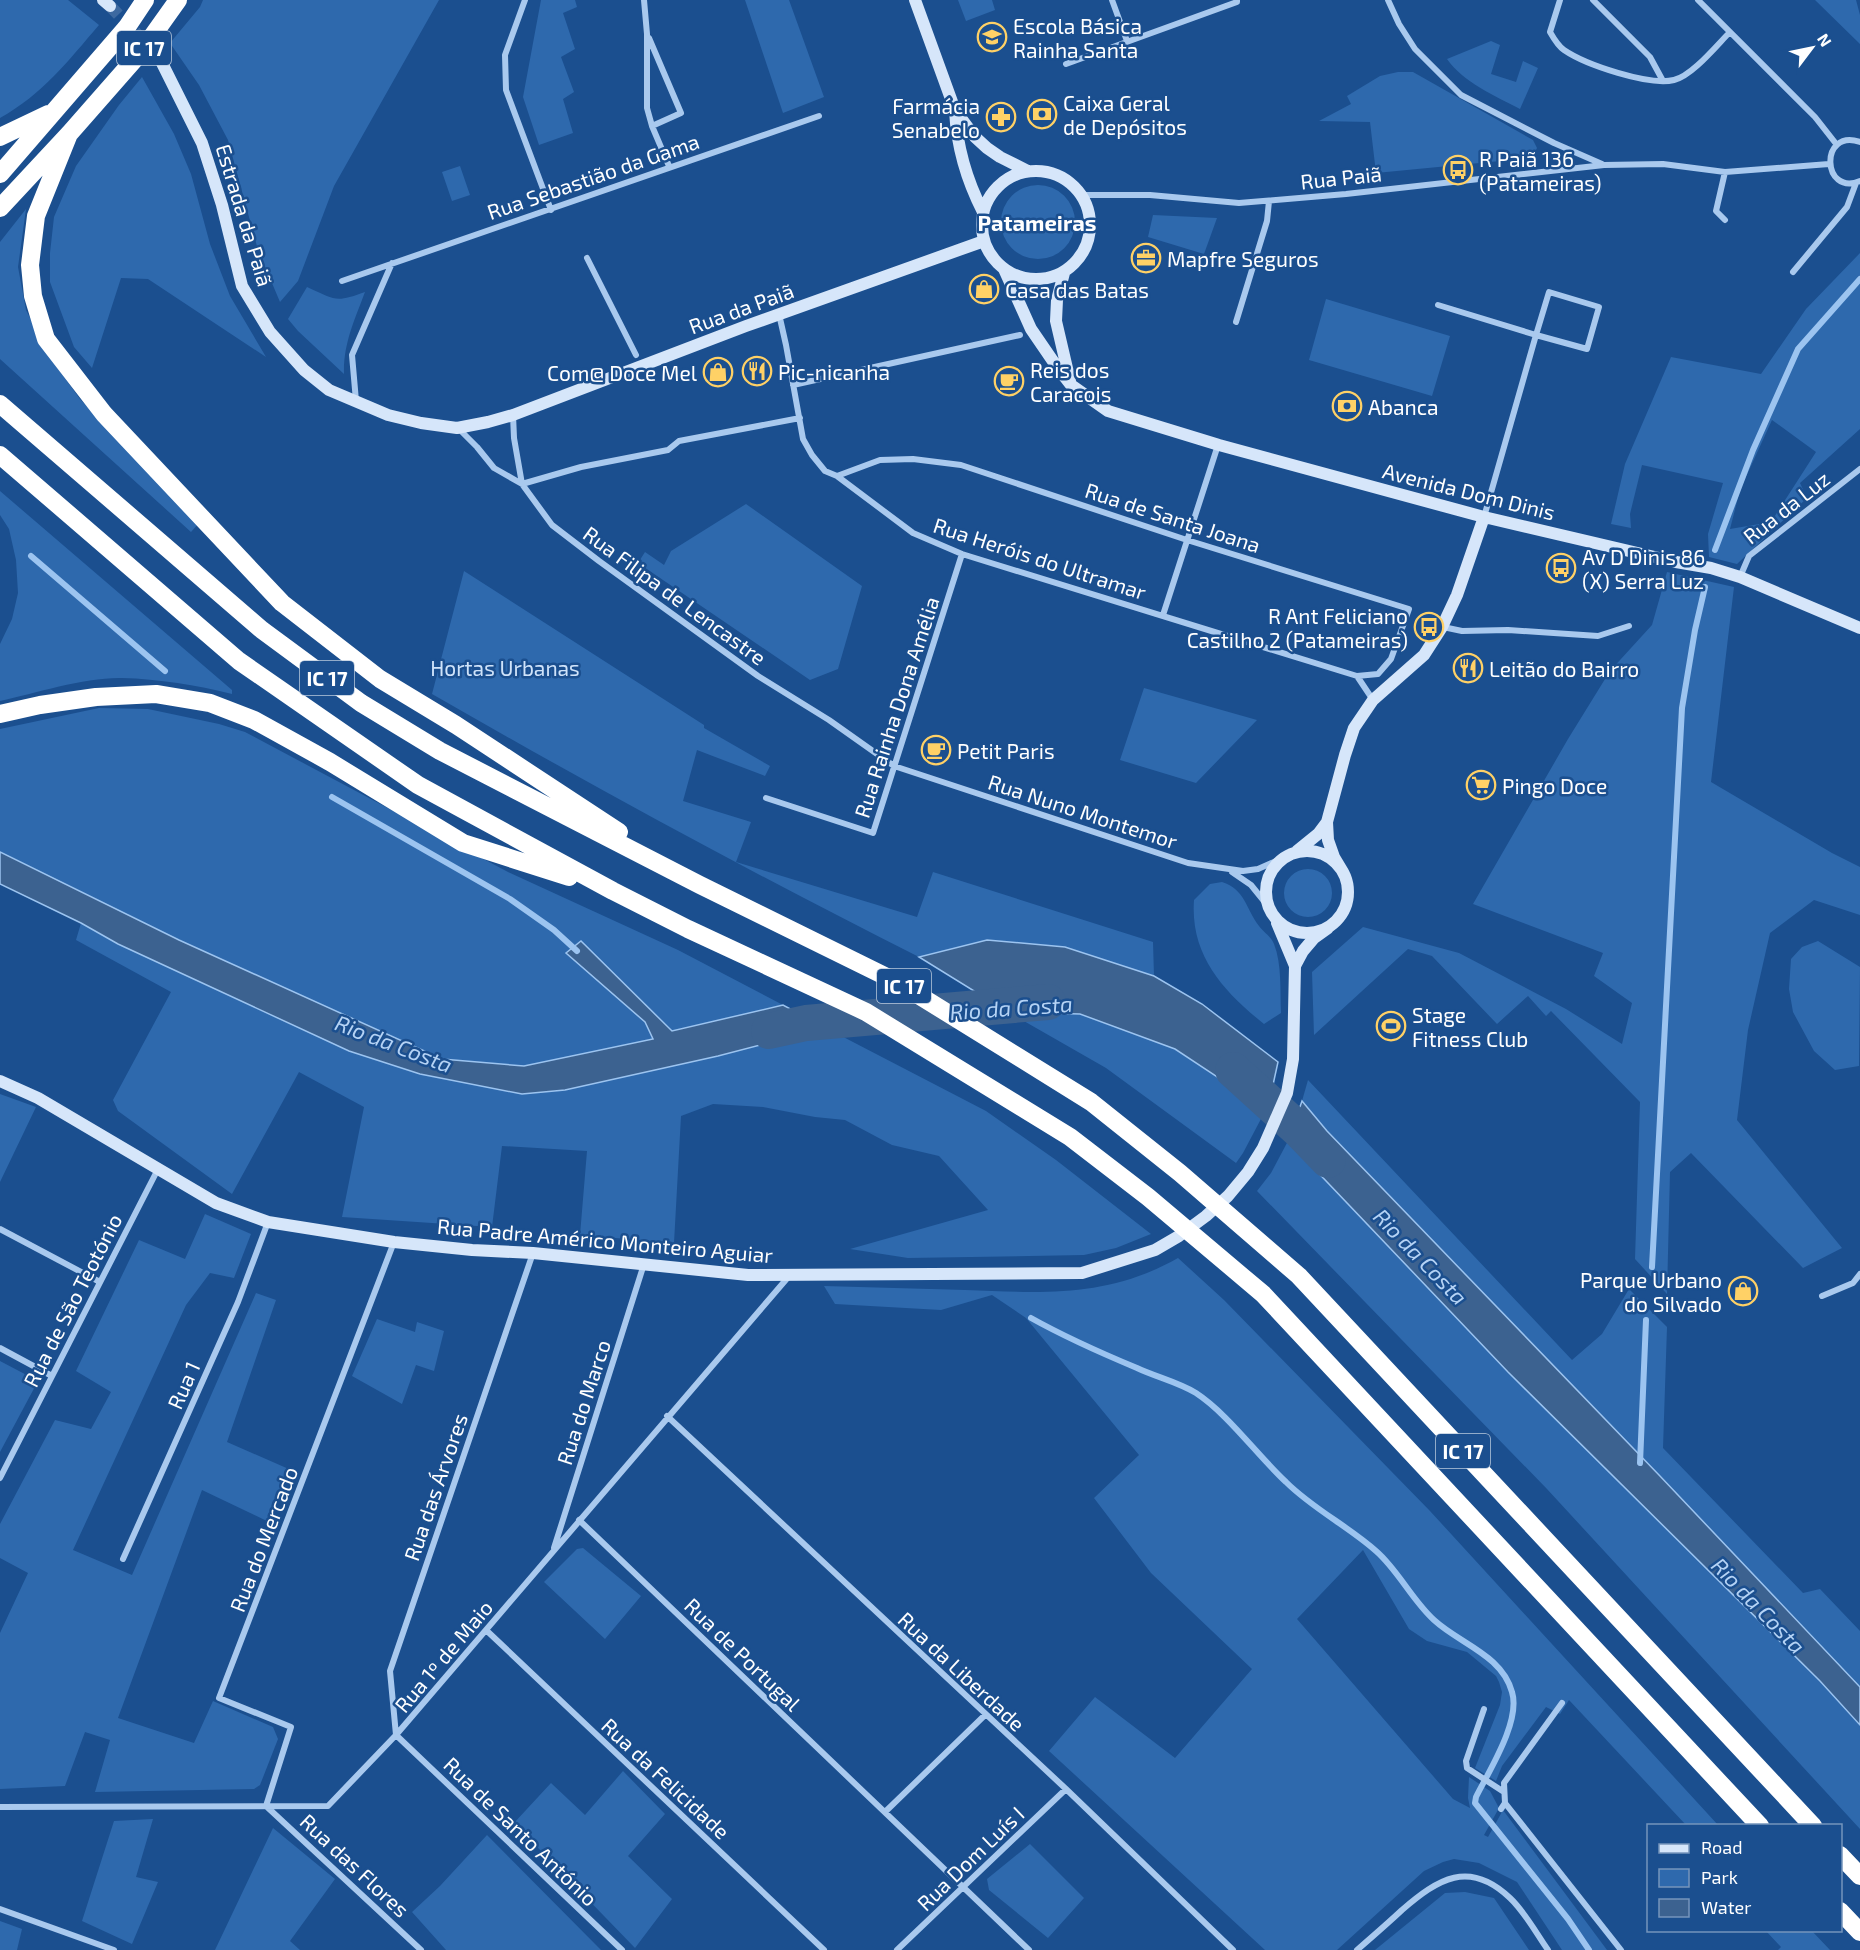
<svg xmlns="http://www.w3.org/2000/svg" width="1860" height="1950" font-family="'Exo 2',sans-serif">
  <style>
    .green { fill: #2e69ad; fill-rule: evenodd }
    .water { fill: #3c6290; stroke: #9cc4f0; stroke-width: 1.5 }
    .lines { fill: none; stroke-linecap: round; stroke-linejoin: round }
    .stream { stroke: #9cc4f0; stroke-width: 6 }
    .river { stroke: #3c6290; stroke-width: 36 }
    .secondary-tunnel { stroke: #3d69a0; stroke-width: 12; stroke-dasharray: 12 6; stroke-linecap: butt }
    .street { stroke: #a9c9ee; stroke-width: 6 }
    .secondary { stroke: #d6e6fa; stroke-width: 12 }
    .highway { stroke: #fff; stroke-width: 18 }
    .labels { text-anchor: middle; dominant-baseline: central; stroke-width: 5; stroke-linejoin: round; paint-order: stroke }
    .shield { fill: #1b4f8f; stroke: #bbcadd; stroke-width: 1.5 }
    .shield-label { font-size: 20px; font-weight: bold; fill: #fff }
    .poi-label { font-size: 21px; fill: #fff; stroke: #1b4f8f; text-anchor: start }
    .street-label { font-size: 21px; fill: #fff; stroke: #1b4f8f }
    .park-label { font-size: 21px; fill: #cfe3fa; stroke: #1b4f8f }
    .neighbourhood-label { font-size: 22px; font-weight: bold; fill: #fff; stroke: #1b4f8f }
    .water-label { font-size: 22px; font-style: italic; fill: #b5d3f5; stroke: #1b4f8f }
  </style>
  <rect width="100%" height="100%" fill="#1b4f8f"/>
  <path class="green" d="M0 0H68L99 25C68 61 43 94 0 118Z
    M203 0H439L334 186 298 281 280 302 258 250 228 140 199 85 170 43 200 7Z
    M541 0H575L577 7 563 13 575 49 561 57 574 92 563 99 573 133 539 145 523 97Z
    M745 0H789L824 97 783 113Z
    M958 0H992L995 10 966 21Z
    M1815 0H1856L1860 15V44Z
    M1491 41 1500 45 1491 74 1516 82 1523 61 1538 68 1520 109C1495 96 1463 82 1447 59Z
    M1398 72H1413L1533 140 1537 148 1532 158 1376 173 1370 122 1319 121 1351 104 1347 96 1380 76Z
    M142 77 174 134 191 174 210 244 230 296 266 357 148 279 121 278 92 368 74 347 50 282V253L54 217 76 166 119 105Z
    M460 166 470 195 452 201 442 172Z
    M1001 222a37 37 0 1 1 74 0a37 37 0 1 1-74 0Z
    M26 209 18 267 26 310 51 359 80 399 199 523 191 532 0 359V242Z
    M1153 215 1217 218 1204 254 1148 237Z
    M1860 253V429L1800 483 1807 498 1737 564 1709 557 1708 534 1723 483 1642 465 1630 514 1631 528 1611 524 1625 464 1671 357 1761 374 1806 309ZM1772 420 1816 452 1771 522 1730 529 1740 490Z
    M307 287C336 300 335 303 365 292 355 319 343 344 344 374L298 331 288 319Z
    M1326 299 1450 336 1432 396 1309 360Z
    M0 491 232 690V694C196 685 159 679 122 678 86 677 36 693 0 701V644L12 619 18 593 16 560 9 529 0 515Z
    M746 504 862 586 838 669 810 680 638 563 645 552 664 565 671 551Z
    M464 571 704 725V728L770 766 765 776 697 750 683 801 751 822 736 862 917 917 933 872 1153 942 1154 976 1065 947 987 940 919 957C754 874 592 786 432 694Z
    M1667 572 1734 587 1711 782 1832 853 1860 867V915L1814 900 1770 933 1748 1030 1737 1120 1842 1248 1803 1268 1691 1153 1670 1172 1667 1294 1635 1259 1640 1102 1551 1011 1546 1016 1528 996 1497 1024 1432 956 1408 949 1314 1035 1312 972 1363 927 1459 953 1566 1009 1622 1044 1632 1003 1594 976 1603 953 1473 904 1568 739 1610 671 1652 625Z
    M1144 688 1257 720 1196 783 1120 760Z
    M99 708 148 709 219 724 245 732 508 872 678 950 783 1005 672 1031 581 941 566 953 645 1022 653 1039 524 1066 442 1059 421 1073 718 1056 826 1028 986 1111 1056 1160 1151 1234 1116 1248 1084 1255 908 1258 850 1249 988 1210 939 1156 892 1145 845 1120 815 1117 763 1107 713 1104 681 1116 674 1243 580 1235 587 1151 502 1146 492 1227 342 1217 364 1107 299 1072 232 1194 118 1111 113 1100 171 992 76 940 81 923 118 944 359 1022 179 940 0 852V729Z
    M1284 893a24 24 0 1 1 48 0a24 24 0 1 1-48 0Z
    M1222 882C1245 889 1246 909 1259 926 1264 933 1271 936 1274 944 1282 964 1280 991 1281 1013L1264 1024C1223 991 1190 955 1194 900L1210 884Z
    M1818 941 1860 967 1859 1066 1835 1070 1814 1051 1793 1012 1789 989 1791 959 1802 947Z
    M1008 1012 1080 1014 1175 1049 1216 1076 1262 1117 1243 1153 1236 1163 1106 1068Z
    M1308 1080 1572 1360 1602 1334 1629 1289 1667 1327 1663 1448 1803 1593 1820 1589 1860 1631V1687L1659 1475 1327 1131 1302 1101Z
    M0 1094 36 1107 0 1182Z
    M1288 1141 1508 1372 1820 1681 1860 1725V1829L1547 1489 1257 1191 1271 1173Z
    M205 1214 251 1234 234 1278 210 1273 186 1305 73 1550 132 1575 256 1293 276 1300 227 1442 291 1470 271 1523 202 1490 118 1718 194 1743 213 1701 273 1727 278 1739 260 1785 254 1789 95 1792 110 1740 85 1732 65 1786 0 1789V1633L28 1573 0 1558V1524L55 1420 91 1429 111 1392 76 1371 139 1240 185 1259Z
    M1178 1258 1224 1300 1430 1511 1718 1825H1686L1569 1700 1560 1714 1546 1707 1502 1766 1496 1781 1475 1768 1500 1705 1502 1692 1499 1682 1496 1676 1467 1652 1427 1641 1409 1629 1363 1550 1297 1619 1453 1799 1470 1808 1468 1798 1469 1777 1490 1791 1499 1808 1484 1835 1488 1837 1503 1810 1607 1950H1562L1517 1882 1479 1863 1454 1859 1443 1862 1424 1871 1337 1950H1265L1049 1751 1095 1697 1175 1758 1252 1669 1151 1573 1094 1498 1139 1455 1026 1318 992 1295 941 1310 835 1304 824 1286C871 1287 918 1289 965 1290 1044 1293 1107 1298 1178 1258Z
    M377 1319 415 1332 417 1322 444 1331 434 1371 416 1365 402 1404 352 1376Z
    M0 1361 38 1381 0 1452Z
    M583 1548 641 1596 605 1639 544 1582 577 1549Z
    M623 1771 665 1814 628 1856 672 1899 635 1948 514 1823 551 1783 585 1815Z
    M153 1819 136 1877 158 1882 132 1944 82 1921 114 1821Z
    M273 1828 335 1879 290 1941 300 1950H215Z
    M487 1835 601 1950H446L412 1912 440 1886Z
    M1030 1844 1084 1898 1048 1938 989 1890 987 1879Z
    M1465 1892 1494 1898 1529 1950H1375L1445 1893Z
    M0 1921 22 1929 17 1950H0Z
    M1766 1931H1812L1830 1950H1778L1781 1947Z"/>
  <path class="water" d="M0 852 179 940 442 1059 524 1066 653 1039 645 1022 566 953 581 941 672 1031 783 1005 826 1028 718 1056 565 1090 522 1094 420 1074 349 1051 118 944 81 923 0 884Z
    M987 940 1065 947 1154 976 1202 1004 1278 1062 1271 1094 1262 1117 1216 1076 1175 1049 1080 1014 1008 1012 919 957Z
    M1302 1101 1327 1131 1659 1475 1860 1687V1725L1820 1681 1508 1372 1288 1141Z"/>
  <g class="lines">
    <path class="stream" d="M1715 550 1753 450 1798 349 1860 279
      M31 556 165 671
      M332 797 510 899 554 930 577 951
      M1652 1267 1682 708 1695 630 1705 587
      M1031 1318C1065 1337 1101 1353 1137 1368 1156 1377 1178 1382 1196 1393 1228 1414 1257 1455 1286 1482 1313 1509 1348 1526 1376 1551 1398 1570 1412 1600 1434 1620 1460 1644 1502 1655 1512 1692 1521 1721 1489 1771 1476 1797L1475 1803 1568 1919 1589 1950
      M1640 1463 1646 1320"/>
    <path class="river" d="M769 1031 806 1023 1048 1002
      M1233 1070 1300 1131 1328 1160"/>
    <path class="secondary-tunnel" d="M110 6 159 57"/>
    <path class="street" d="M525 0 505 55 506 90 551 210
      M644 0 647 34V108L652 126 669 166
      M1112 0 1127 41
      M1388 0 1399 24 1415 49 1461 95 1554 143 1602 164
      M1560 0 1550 32C1554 39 1558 46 1564 50 1586 65 1649 86 1674 80 1692 76 1717 45 1730 32
      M1593 0 1650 57 1663 81
      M1698 0 1815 117 1837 145
      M649 38 681 113 652 126
      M1066 64 1237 2V0
      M1860 142C1819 128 1822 197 1860 181
      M1725 172 1716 211 1725 220
      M1081 195H1150L1239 203 1346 194 1604 165 1663 164 1725 172 1829 164
      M587 258 636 355
      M1793 272 1847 207 1856 183
      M342 281 819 116
      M1438 305 1536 335 1549 292 1599 307 1587 349 1536 335 1484 517
      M779 314 786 345 803 439 812 455 825 471 837 476 913 533 962 554 1357 676 1373 700
      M1236 322 1267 221 1269 201
      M793 385 1020 335
      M356 401 352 355 392 263
      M513 415 514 438 522 484
      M458 428 477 447 494 468 522 484 552 525 599 561 758 676 829 720 894 766 1188 863 1243 871 1258 869 1285 857
      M837 476 880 460 913 459 961 465 1187 540 1409 609 1391 659 1378 674 1357 676
      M522 484 581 467 668 450 679 441 800 418
      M1740 577 1749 556 1860 469
      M1163 615 1218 445
      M1443 627 1462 631 1508 630 1598 636 1629 626
      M766 798 873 833 962 554
      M1232 872 1251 885 1268 906
      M0 1229 100 1282
      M533 1253 390 1671 396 1735 622 1950
      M1822 1296 1853 1283 1860 1274
      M0 1348 52 1376
      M667 1416 1066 1789 1233 1950
      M0 1478 158 1169
      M579 1520 1029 1950
      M554 1548 644 1264
      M123 1559 238 1302 268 1222
      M486 1630 824 1950
      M1484 1709 1466 1761 1467 1768 1504 1792
      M1505 1803 1504 1783 1562 1703
      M266 1806 291 1727 219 1698 394 1242
      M266 1806 421 1950
      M0 1807 328 1806 396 1735 790 1275
      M1501 1809 1505 1803 1621 1950
      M885 1812 985 1715
      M0 1909 114 1950
      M897 1950 1066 1789
      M1357 1950C1372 1937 1387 1924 1402 1910 1438 1879 1469 1859 1510 1898 1525 1912 1536 1933 1548 1950"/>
    <path class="secondary" d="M103 0 110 6
      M915 0 955 110 975 137 987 148 1000 157 1028 171
      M159 57 202 143 222 205 242 286 270 332 304 370 329 390 388 415 421 423 457 428 488 422 513 415 746 326 984 241
      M955 111C957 148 966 179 983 212
      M982 225a54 54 0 1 1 108 0a54 54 0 1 1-108 0Z
      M1004 269 1031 329 1057 367 1071 385 1108 411 1219 445 1484 517 1676 562 1711 568 1740 577 1860 628
      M1064 273 1057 300 1056 321 1070 381
      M1266 892a41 41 0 1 1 82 0a41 41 0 1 1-82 0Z
      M1297 851 1318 834 1327 822
      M1343 872 1334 857 1328 840 1327 822 1345 755 1354 728 1373 700 1424 655 1442 627 1457 595 1484 517
      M1277 923 1295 966
      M0 1081 38 1098 216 1203 268 1222 394 1242 472 1250 533 1253 748 1275 1082 1273 1155 1250 1179 1236 1206 1216 1228 1196 1248 1172 1263 1148 1287 1093 1293 1059 1295 966 1303 951 1314 938 1328 928"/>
    <path class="highway" d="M69 134 36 216 30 265 33 296 46 339 104 414 282 603 380 679 456 725 619 832
      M0 137 48 114
      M0 174 127 27 145 0
      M0 208 69 134 141 52 178 0
      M0 404 262 630 361 703 440 751 700 885 899 983 1091 1102 1180 1173 1299 1276 1813 1826
      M0 455 239 661 418 785 613 891 688 929 866 1012 1070 1137 1148 1197 1263 1294 1760 1826
      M0 714 40 705 96 697 156 694 210 703 254 720 330 762 463 843 569 877
      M1840 1855 1860 1876
      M1840 1911 1860 1932"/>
  </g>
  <defs>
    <g id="school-ring" transform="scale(1.5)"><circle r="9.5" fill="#1b4f8f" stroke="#ffd166" stroke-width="1.5"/><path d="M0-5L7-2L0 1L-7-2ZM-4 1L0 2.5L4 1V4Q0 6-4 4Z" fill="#ffd166"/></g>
    <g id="bank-ring" transform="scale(1.5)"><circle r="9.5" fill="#1b4f8f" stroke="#ffd166" stroke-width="1.5"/><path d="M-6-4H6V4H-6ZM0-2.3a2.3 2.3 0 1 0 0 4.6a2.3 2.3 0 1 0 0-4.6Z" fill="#ffd166"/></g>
    <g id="pharmacy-ring" transform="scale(1.5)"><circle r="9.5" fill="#1b4f8f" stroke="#ffd166" stroke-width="1.5"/><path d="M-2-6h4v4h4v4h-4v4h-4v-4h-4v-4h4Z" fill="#ffd166"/></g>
    <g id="bus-ring" transform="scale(1.5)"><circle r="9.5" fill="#1b4f8f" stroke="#ffd166" stroke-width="1.5"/><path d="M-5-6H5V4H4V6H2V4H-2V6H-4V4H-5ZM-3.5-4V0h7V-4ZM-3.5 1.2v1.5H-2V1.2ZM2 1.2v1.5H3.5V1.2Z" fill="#ffd166"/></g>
    <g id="office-ring" transform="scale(1.5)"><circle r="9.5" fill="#1b4f8f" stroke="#ffd166" stroke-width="1.5"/><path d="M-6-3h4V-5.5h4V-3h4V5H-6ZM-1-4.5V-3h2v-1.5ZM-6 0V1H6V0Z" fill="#ffd166"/></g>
    <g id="shop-ring" transform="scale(1.5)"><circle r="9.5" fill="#1b4f8f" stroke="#ffd166" stroke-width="1.5"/><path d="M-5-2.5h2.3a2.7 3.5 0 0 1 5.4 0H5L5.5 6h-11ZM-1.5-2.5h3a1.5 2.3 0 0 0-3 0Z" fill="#ffd166"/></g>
    <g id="restaurant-ring" transform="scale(1.5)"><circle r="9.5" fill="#1b4f8f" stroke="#ffd166" stroke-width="1.5"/><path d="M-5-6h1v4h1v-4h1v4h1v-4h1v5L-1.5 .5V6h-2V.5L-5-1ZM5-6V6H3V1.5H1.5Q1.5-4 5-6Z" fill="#ffd166"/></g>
    <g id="cafe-ring" transform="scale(1.5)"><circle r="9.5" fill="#1b4f8f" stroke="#ffd166" stroke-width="1.5"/><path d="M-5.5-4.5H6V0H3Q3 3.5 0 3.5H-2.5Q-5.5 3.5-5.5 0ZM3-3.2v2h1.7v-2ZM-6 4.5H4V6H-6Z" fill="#ffd166"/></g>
    <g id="supermarket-ring" transform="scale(1.5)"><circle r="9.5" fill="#1b4f8f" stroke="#ffd166" stroke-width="1.5"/><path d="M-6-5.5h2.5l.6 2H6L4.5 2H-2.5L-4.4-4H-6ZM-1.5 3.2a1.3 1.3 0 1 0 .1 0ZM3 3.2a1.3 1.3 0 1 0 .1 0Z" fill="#ffd166"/></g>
    <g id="stadium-ring" transform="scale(1.5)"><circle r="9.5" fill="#1b4f8f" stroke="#ffd166" stroke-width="1.5"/><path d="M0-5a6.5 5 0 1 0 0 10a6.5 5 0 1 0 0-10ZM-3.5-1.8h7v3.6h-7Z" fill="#ffd166"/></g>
  </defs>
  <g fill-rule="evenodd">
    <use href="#school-ring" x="992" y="37"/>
    <use href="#bank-ring" x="1042" y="114"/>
    <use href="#pharmacy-ring" x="1001" y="117"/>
    <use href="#bus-ring" x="1458" y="170"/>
    <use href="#office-ring" x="1146" y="258"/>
    <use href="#shop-ring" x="984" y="289"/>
    <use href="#restaurant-ring" x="757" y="371"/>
    <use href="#shop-ring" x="718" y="372"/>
    <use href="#cafe-ring" x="1009" y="381"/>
    <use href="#bank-ring" x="1347" y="406"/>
    <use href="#bus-ring" x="1561" y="568"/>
    <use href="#bus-ring" x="1429" y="627"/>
    <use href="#restaurant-ring" x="1468" y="668"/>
    <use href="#cafe-ring" x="936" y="750"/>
    <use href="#supermarket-ring" x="1481" y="785"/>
    <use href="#stadium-ring" x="1391" y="1026"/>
    <use href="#shop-ring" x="1743" y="1291"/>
  </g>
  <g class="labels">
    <g class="shield">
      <rect x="117" y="31" width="54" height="34" rx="4.5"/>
      <rect x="300" y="661" width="54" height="34" rx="4.5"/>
      <rect x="877" y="969" width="54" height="34" rx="4.5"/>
      <rect x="1436" y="1434" width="54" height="34" rx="4.5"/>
    </g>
    <g class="shield-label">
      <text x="144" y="48">IC 17</text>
      <text x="327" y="678">IC 17</text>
      <text x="904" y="986">IC 17</text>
      <text x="1463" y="1451">IC 17</text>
    </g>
    <g class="poi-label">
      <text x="1013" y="25">Escola Básica<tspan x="1013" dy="24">Rainha Santa</tspan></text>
      <text x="1063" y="102">Caixa Geral<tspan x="1063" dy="24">de Depósitos</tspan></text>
      <text x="980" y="105" text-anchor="end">Farmácia<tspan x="980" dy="24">Senabelo</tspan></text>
      <text x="1479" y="158">R Paiã 136<tspan x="1479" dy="24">(Patameiras)</tspan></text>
      <text x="1167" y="258">Mapfre Seguros</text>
      <text x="1005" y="289">Casa das Batas</text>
      <text x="1030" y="369">Reis dos<tspan x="1030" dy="24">Caracois</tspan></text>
      <text x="778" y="371">Pic-nicanha</text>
      <text x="697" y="372" text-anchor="end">Com@ Doce Mel</text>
      <text x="1368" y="406">Abanca</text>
      <text x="1582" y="556">Av D Dinis 86<tspan x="1582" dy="24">(X) Serra Luz</tspan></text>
      <text x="1408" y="615" text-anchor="end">R Ant Feliciano<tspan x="1408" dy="24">Castilho 2 (Patameiras)</tspan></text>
      <text x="1489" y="668">Leitão do Bairro</text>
      <text x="957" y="750">Petit Paris</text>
      <text x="1502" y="785">Pingo Doce</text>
      <text x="1412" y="1014">Stage<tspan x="1412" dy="24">Fitness Club</tspan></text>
      <text x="1722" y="1279" text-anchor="end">Parque Urbano<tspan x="1722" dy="24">do Silvado</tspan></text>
    </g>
    <g class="street-label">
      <text transform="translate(593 176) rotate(-19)">Rua Sebastião da Gama</text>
      <text transform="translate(1341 177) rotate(-6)">Rua Paiã</text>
      <text transform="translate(245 215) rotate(73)">Estrada da Paiã</text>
      <text transform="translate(741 308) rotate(-20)">Rua da Paiã</text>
      <text transform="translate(1469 491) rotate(14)">Avenida Dom Dinis</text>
      <text transform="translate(1786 507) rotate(-38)">Rua da Luz</text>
      <text transform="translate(1173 517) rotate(18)">Rua de Santa Joana</text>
      <text transform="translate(1040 558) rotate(18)">Rua Heróis do Ultramar</text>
      <text transform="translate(675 595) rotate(36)">Rua Filipa de Lencastre</text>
      <text transform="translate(896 707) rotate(-72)">Rua Rainha Dona Amélia</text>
      <text transform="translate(1083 811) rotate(18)">Rua Nuno Montemor</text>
      <text transform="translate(605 1240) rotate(5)">Rua Padre Américo Monteiro Aguiar</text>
      <text transform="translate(72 1300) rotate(-63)">Rua de São Teotónio</text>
      <text transform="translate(183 1385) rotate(-66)">Rua 1</text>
      <text transform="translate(583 1402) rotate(-72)">Rua do Marco</text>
      <text transform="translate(435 1487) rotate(-71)">Rua das Árvores</text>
      <text transform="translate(263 1539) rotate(-69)">Rua do Mercado</text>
      <text transform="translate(743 1654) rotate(44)">Rua de Portugal</text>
      <text transform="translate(443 1656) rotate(-50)">Rua 1º de Maio</text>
      <text transform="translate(962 1671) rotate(43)">Rua da Liberdade</text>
      <text transform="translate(666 1778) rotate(43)">Rua da Felicidade</text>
      <text transform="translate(521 1831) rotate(44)">Rua de Santo António</text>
      <text transform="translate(970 1858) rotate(-44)">Rua Dom Luís I</text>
      <text transform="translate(355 1865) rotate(43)">Rua das Flores</text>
    </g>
    <g class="park-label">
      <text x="505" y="667">Hortas Urbanas</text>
    </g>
    <g class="neighbourhood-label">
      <text x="1037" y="222">Patameiras</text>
    </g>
    <g class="water-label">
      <text transform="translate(1011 1007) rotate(-4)">Rio da Costa</text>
      <text transform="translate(394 1043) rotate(21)">Rio da Costa</text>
      <text transform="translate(1421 1256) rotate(46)">Rio da Costa</text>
      <text transform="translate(1759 1605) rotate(46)">Rio da Costa</text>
    </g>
  </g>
  <rect x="1647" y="1824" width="195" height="108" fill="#1b4f8f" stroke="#7695bc" stroke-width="1.5"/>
  <rect x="1659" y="1844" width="30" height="9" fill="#d6e6fa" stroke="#7695bc" stroke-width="1.5"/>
  <text x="1701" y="1854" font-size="18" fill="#ffffff">Road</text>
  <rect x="1659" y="1869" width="30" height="18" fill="#2e69ad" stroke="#7695bc" stroke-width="1.5"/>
  <text x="1701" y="1884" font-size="18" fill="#ffffff">Park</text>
  <rect x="1659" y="1899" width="30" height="18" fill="#3c6290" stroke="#7695bc" stroke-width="1.5"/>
  <text x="1701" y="1914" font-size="18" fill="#ffffff">Water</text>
  <g transform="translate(1812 48) rotate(58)" stroke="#1b4f8f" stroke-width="4.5" paint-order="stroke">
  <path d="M0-4.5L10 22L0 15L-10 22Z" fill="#ffffff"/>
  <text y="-9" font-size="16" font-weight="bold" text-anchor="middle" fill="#ffffff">N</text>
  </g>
</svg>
